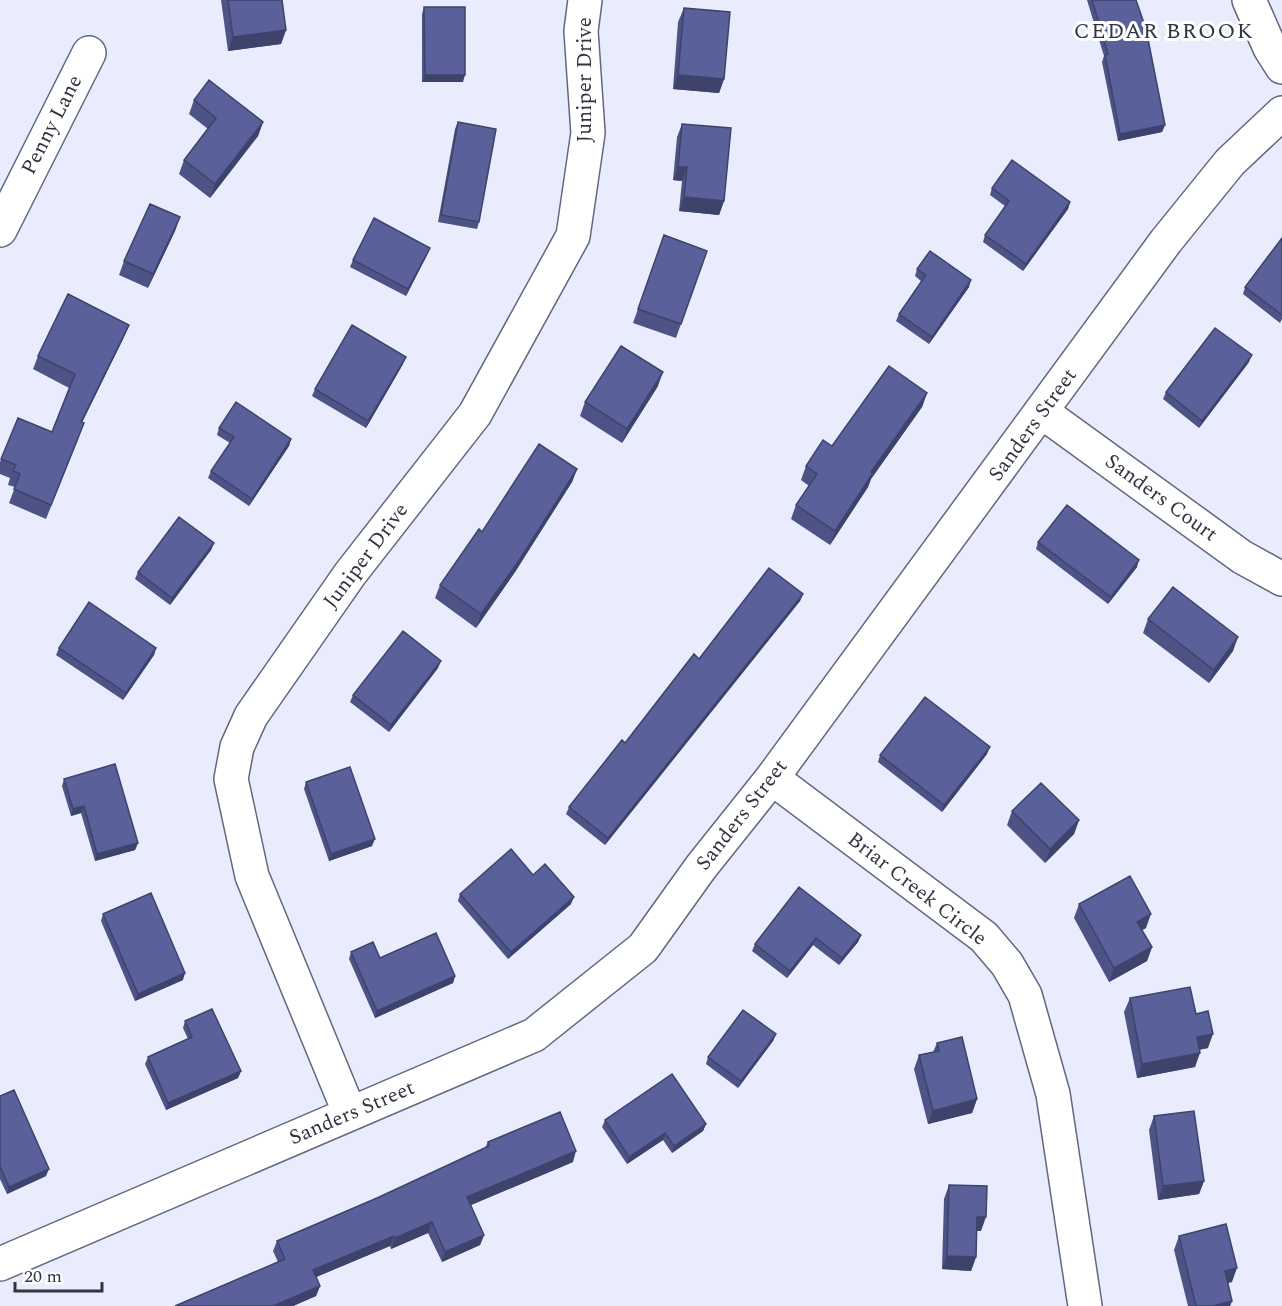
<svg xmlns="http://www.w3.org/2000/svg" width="1282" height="1306" font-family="Spectral,serif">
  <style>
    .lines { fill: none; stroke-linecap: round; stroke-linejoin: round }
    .minor-casing { stroke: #63677e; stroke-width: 36 }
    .minor { stroke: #fff; stroke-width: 33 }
    .wall { fill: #4d5384 }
    .shaded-wall { fill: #3e436c }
    .building { fill: #59609a; stroke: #3e436c; stroke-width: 1.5 }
    .labels { text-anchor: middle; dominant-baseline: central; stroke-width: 6; stroke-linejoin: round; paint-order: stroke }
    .street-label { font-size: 21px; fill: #32343f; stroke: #fff }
    .neighbourhood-label { font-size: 22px; letter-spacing: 1.5px; fill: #32343f; stroke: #fff }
  </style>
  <rect width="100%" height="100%" fill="#e9ecfd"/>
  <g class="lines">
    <g class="minor-casing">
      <path id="minor" d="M1249 0 1270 48 1282 67
        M0 230 89 53
        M1042 412 1242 557 1282 579
        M772 778 984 937 1007 964 1025 995 1053 1094 1085 1306
        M350 1114 252 876 231 779 237 747 251 716 350 574 475 414 573 236 588 133 581 31 585 0
        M0 1264 534 1035 643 948 701 867 772 778 1166 241 1230 162 1282 113"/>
    </g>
    <use href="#minor" class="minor"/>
  </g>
  <path class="wall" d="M221 0H282L286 30 281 44 228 51Z
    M1087 0H1136L1165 125 1162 132 1118 141 1102 62 1104 56Z
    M424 7 463 82H422V14Z
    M684 8 724 79 719 93 673 89 678 22Z
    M194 100 263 122 258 136 210 198 179 174 184 160 208 129 189 114Z
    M458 122 479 222 477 229 438 222 455 129Z
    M682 124 724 201 719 215 679 211 682 181 673 180 677 137Z
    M992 188 1070 202 1068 209 1023 271 983 242 985 235 1005 206 990 195Z
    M180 217 175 231 148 288 119 275 124 261Z
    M664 235 707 251 676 338 633 323Z
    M1282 238V319L1280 323 1243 294 1245 287Z
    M427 255 406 296 350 267 353 260Z
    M917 269 969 287 929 344 896 321 899 314 921 281 915 276Z
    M129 325 123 339 82 422 79 437 46 519 9 503 15 487 8 485 10 478 0 474V462L18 418 52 432 69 388 33 369 38 356Z
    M1249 362 1199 428 1163 399 1166 392Z
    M403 364 366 428 312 396 315 389Z
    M658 386 622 443 580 416 585 402Z
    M927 393 922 407 871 479 868 487 830 545 791 519 796 505 809 486 801 480 806 466 832 446Z
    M219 428 291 439 289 446 249 506 208 478 211 471 230 443 217 435Z
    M577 469 572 482 515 572 476 628 435 598 440 585 482 532Z
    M1038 542 1137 567 1108 604 1036 549Z
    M214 543 211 550 170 605 135 579 138 572Z
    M803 594 800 601 605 845 566 814 569 807 699 659Z
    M1148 619 1233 651 1209 683 1143 633Z
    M59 648H156L154 655 123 700 56 655Z
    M438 668 389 732 350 702 353 695Z
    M987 754 942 812 878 762 880 755Z
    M64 779 138 843 135 850 95 861 81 813 71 816 62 786Z
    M306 782 372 846 329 861 304 789Z
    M1012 811 1079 820 1074 834 1045 863 1007 825Z
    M533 875 571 904 508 959 458 901 460 894Z
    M1079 904 1146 928 1142 930 1152 947 1147 961 1109 982 1074 918Z
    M103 914 183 980 135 1001 101 921Z
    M861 935 858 942 839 965 813 945 787 978 752 951 755 944Z
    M351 952 380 958 455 976 453 983 375 1018 349 959Z
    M1130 998 1196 1014 1208 1048 1199 1050 1195 1067 1137 1078 1124 1012Z
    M185 1021 241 1071 238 1078 166 1110 145 1064 148 1057 188 1039 183 1028Z
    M776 1034 773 1041 738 1088 706 1064 708 1057Z
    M937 1043 977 1099 972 1113 928 1124 914 1069 919 1055 933 1052Z
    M0 1096 46 1176 7 1194 0 1179Z
    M1154 1116 1204 1181 1199 1194 1158 1200 1149 1130Z
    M605 1120 706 1124 703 1131 672 1153 663 1140 627 1164 602 1127Z
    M488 1142 573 1162 471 1205 484 1235 480 1245 442 1262 428 1233 391 1249 390 1246 316 1277 320 1286 316 1296 293 1306H175L278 1262 273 1251 277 1241 377 1198 485 1148Z
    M949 1185 981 1231H977L976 1257 971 1271 942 1269 944 1199Z
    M1179 1236 1232 1282 1227 1283 1232 1301 1230 1306H1188L1174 1250Z"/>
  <path class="shaded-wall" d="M286 30 281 44 228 51 233 37Z
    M425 75H465L463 82H422Z
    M678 75 724 79 719 93 673 89Z
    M263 122 258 136 210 198 215 184Z
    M1165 125 1162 132 1118 141 1120 134Z
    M678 167H687L682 181 673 180Z
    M684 197 724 201 719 215 679 211Z
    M1070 202 1068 209 1023 271 1026 264Z
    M180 217 175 231 148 288 153 274Z
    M430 248 427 255 406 296 408 289Z
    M971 280 969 287 929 344 932 337Z
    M129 325 123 339 76 435 81 422Z
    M1252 355 1249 362 1199 428 1202 421Z
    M406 357 403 364 366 428 368 421Z
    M663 372 658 386 622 443 627 429Z
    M927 393 922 407 871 479 868 487 830 545 835 531 871 472Z
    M291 439 289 446 249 506 252 499Z
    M577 469 572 482 515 572 476 628 481 614Z
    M214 543 211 550 170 605 172 598Z
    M1139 560 1137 567 1108 604 1111 597Z
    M803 594 800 601 605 845 608 838Z
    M1238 637 1233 651 1209 683 1214 670Z
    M156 648 154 655 123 700 126 693Z
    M441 661 438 668 389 732 391 725Z
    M990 747 987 754 942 812 944 805Z
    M84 806 81 813 71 816 73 809Z
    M1079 820 1074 834 1045 863 1050 849Z
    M375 839 372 846 329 861 331 854Z
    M138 843 135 850 95 861 97 854Z
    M574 897 571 904 508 959 511 952Z
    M1151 914 1146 928 1132 936 1137 922Z
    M861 935 858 942 839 965 842 958Z
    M816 938 813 945 787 978 790 971Z
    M1152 947 1147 961 1109 982 1114 968Z
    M185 973 183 980 135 1001 138 994Z
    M455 976 453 983 375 1018 377 1011Z
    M776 1034 773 1041 738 1088 741 1081Z
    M1213 1034 1208 1048 1192 1051 1197 1037Z
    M1200 1053 1195 1067 1137 1078 1142 1064Z
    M241 1071 238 1078 166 1110 168 1103Z
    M977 1099 972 1113 928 1124 933 1111Z
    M706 1124 703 1131 672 1153 674 1146Z
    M665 1133 663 1140 627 1164 629 1157Z
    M576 1151 573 1162 464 1208 467 1197Z
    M49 1169 46 1176 7 1194 9 1187Z
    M1204 1181 1199 1194 1158 1200 1163 1186Z
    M977 1217H986L981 1231H972Z
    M432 1222 428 1233 391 1249 395 1238Z
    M484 1235 480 1245 442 1262 445 1252Z
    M394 1236 390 1246 309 1280 313 1270Z
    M947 1256 976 1257 971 1271 942 1269Z
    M1237 1268 1232 1282 1219 1285 1225 1271Z
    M320 1286 316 1296 293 1306H273Z
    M1232 1301 1230 1306H1213Z"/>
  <path class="building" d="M228 0H282L286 30 233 37Z
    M1092 0H1136L1146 29 1165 125 1120 134 1105 55 1108 54Z
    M424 7H465V75H425Z
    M684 8 730 12 724 79 678 75Z
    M209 80 263 122 215 184 184 160 216 118 194 100Z
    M458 122 496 129 479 222 441 215Z
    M682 124 731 128 724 201 684 197 687 167H678Z
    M1012 160 1070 202 1026 264 985 235 1009 201 992 188Z
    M150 204 180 217 153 274 124 261Z
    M374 218 430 248 408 289 353 260Z
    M664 235 707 251 681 324 638 309Z
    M1282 238V315L1245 287Z
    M930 251 971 280 932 337 899 314 926 275 917 269Z
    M68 294 129 325 81 422 84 423 51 505 14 489 20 474 13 471 16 465 1 459 18 418 52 432 75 374 38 356Z
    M352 325 406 357 368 421 315 389Z
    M1215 328 1252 355 1202 421 1166 392Z
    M621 346 663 372 627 429 585 402Z
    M889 366 927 393 871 472 873 473 835 531 796 505 817 474 806 466 823 440 832 446Z
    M236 402 291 439 252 499 211 471 234 437 219 428Z
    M539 444 577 469 520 559 481 614 440 585 479 529 482 532Z
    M1067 505 1139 560 1111 597 1038 542Z
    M179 517 214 543 172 598 138 572Z
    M769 568 803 594 608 838 569 807 622 740 625 743 694 654 699 659Z
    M1173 587 1238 637 1214 670 1148 619Z
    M89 602 156 648 126 693 59 648Z
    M403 631 441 661 391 725 353 695Z
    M925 697 990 747 944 805 880 755Z
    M115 764 138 843 97 854 84 806 73 809 64 779Z
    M350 767 375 839 331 854 306 782Z
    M1041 783 1079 820 1050 849 1012 811Z
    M511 849 533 875 545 864 574 897 511 952 460 894Z
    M1130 876 1151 914 1137 922 1152 947 1114 968 1079 904Z
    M799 887 861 935 842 958 816 938 790 971 755 944Z
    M151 893 185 973 138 994 103 914Z
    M436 933 455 976 377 1011 351 952 373 942 380 958Z
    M1190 987 1196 1014 1208 1011 1213 1034 1197 1037 1200 1053 1142 1064 1130 998Z
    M212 1009 241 1071 168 1103 148 1057 192 1037 185 1021Z
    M743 1010 776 1034 741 1081 708 1057Z
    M962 1037 977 1099 933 1111 919 1055 939 1051 937 1043Z
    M672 1074 706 1124 674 1146 665 1133 629 1157 605 1120Z
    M14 1090 49 1169 9 1187 0 1166V1096Z
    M1194 1111 1204 1181 1163 1186 1154 1116Z
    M560 1112 576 1151 467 1197 484 1235 445 1252 432 1222 395 1238 394 1236 313 1270 320 1286 273 1306H175L285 1259 277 1241 377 1198 489 1146 488 1142Z
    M949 1185 987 1186 986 1217H977L976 1257 947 1256Z
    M1226 1224 1237 1268 1225 1271 1232 1301 1213 1306H1196L1179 1236Z"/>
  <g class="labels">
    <g class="street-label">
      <text transform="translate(585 80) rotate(-90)">Juniper Drive</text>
      <text transform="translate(52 125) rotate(-63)">Penny Lane</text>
      <text transform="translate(1033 425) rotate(-54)">Sanders Street</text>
      <text transform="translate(1161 498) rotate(36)">Sanders Court</text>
      <text transform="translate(366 556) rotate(-53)">Juniper Drive</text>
      <text transform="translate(742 815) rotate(-52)">Sanders Street</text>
      <text transform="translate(917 889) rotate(38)">Briar Creek Circle</text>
      <text transform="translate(352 1113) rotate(-23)">Sanders Street</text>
    </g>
    <g class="neighbourhood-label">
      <text x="1164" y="31">CEDAR BROOK</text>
    </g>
  </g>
  <path d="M15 1282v9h87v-9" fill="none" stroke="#32343f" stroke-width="3"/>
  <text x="24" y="1282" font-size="18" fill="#32343f" stroke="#ffffff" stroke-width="4.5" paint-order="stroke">20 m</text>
</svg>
